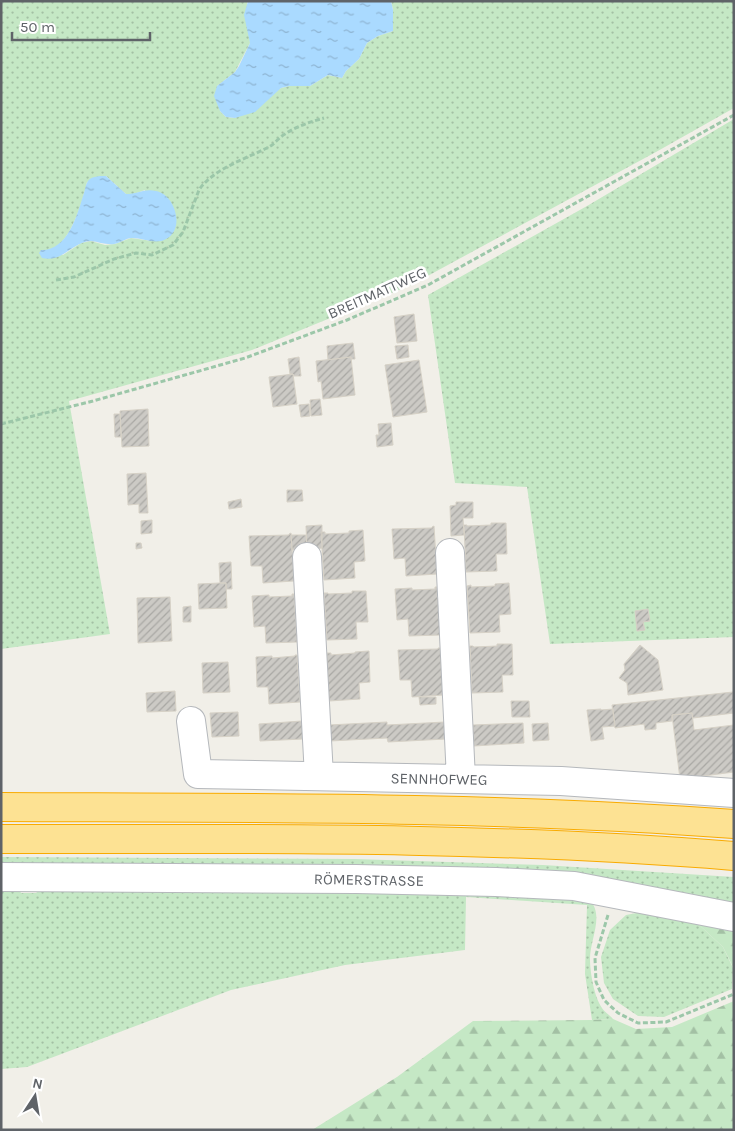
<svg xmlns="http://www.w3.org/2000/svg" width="735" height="1131" font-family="Karla,sans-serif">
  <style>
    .grass { fill: url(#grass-dots); fill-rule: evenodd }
    .forest { fill: url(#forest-firs) }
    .water { fill: url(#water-ripples) }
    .building { fill: url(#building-hatch); stroke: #d6d1c6 }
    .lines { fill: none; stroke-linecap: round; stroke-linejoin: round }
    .minor-casing { stroke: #b5b8bc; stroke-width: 30 }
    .highway-casing { stroke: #f9ab00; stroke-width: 30 }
    .path { stroke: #9cc7a9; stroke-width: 3; stroke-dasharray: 5 2.5; stroke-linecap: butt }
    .minor { stroke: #fff; stroke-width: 28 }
    .highway { stroke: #fde293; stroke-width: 28 }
    .labels { text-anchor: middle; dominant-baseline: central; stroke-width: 5; stroke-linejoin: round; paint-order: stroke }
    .street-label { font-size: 15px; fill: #5f6368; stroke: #fff }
  </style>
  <defs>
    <pattern id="grass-dots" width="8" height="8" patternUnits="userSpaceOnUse" patternTransform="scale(1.25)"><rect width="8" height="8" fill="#c5e8c5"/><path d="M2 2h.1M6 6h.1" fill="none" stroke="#a3c0a4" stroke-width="1.8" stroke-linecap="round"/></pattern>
    <pattern id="forest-firs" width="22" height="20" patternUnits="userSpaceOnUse" patternTransform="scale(1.25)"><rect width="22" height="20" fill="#c5e8c5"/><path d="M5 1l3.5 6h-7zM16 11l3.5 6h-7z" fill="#a3c0a4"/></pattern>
    <pattern id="water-ripples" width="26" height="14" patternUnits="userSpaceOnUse" patternTransform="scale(1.25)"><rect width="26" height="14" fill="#aadaff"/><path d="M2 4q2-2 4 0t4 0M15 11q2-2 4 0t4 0" fill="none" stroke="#8eb4d2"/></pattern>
    <pattern id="building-hatch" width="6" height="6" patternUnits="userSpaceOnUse" patternTransform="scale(1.25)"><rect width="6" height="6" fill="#cccac5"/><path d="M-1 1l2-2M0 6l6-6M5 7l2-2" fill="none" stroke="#a9a8a4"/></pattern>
  </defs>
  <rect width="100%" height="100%" fill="#f1efe8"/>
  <path class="grass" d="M1 1H248L247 3 250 43 235 72 217 86 220 111 226 117 235 118 281 88 289 86H310L328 75 342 78 346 71 359 59 367 43 378 36 393 31V10L391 1H734V108L656 152 411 285 252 350 69 401 110 634 1 649ZM106 176 126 194H134L145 190 152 241 131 238 115 244 105 245 91 241 81 243 63 255 41 250C44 250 47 251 49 250 70 246 83 200 87 182Z
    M734 119V637L550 644 527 487 455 483 428 295 587 206Z
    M1 857 355 859 543 865 734 877V909L628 886 1 868Z
    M1 887 18 888 21 893H36L43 887H354L589 899C605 915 590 939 590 959 590 972 594 997 602 1008 604 1012 610 1015 613 1019L592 1020 585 974 587 905 466 897 465 950 345 965 231 990 27 1067 1 1069Z
    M647 911 734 928V932L695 921 723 947 733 968 732 989 664 1017 638 1016 613 999 604 983 601 957 610 930 626 915Z"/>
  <path class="forest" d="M694 920 734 932V969L723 947Z
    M734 1001V1130H312L397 1077 473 1021 592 1020 613 1019 636 1029 672 1027Z"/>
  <path class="water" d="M248 1H391L393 10V31L378 36 367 43 359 59 346 71 342 78 328 75 310 86H289L281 88 255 112 235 118 226 117 220 111 214 96 217 86 235 72 239 66 250 43 244 15Z
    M106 176 126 194C137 194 145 188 156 191 176 195 185 230 166 239 156 245 143 238 132 238 126 238 120 243 114 244 106 245 99 242 91 241 73 241 63 263 42 258L39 253 41 250C67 251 77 216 83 196 85 192 85 185 88 181 92 176 99 176 106 176Z"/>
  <path class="building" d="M414 314 417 341 397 343 394 317Z
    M353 343 355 359H351V357L328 360 327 346Z
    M408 345 409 357 397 359 395 346Z
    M299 357 301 376H294L293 374H290L288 359Z
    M351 357 355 395 323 399 321 381 318 382 316 361Z
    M419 360 427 412 393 417 385 365Z
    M293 374 297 404 273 407 269 377Z
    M320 399 322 415 311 416 310 400Z
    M309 404 310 416 301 417 299 405Z
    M148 409 149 446 122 447 120 411Z
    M114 414H120L121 437H115Z
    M391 423 393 445 377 447 376 435H379L378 424Z
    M146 473 148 513H139V504L128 505 127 474Z
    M287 490H302L303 501 287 502Z
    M241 499 242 507 229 509 228 502Z
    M456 502H473V518H463L464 535 451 536 450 506 456 505Z
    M152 520V533L141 534V521Z
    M491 523H506L507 554H496L497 571 466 572 464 525H467V526L491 525Z
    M322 525V548L307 549 306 526Z
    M434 526 437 574 406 576 405 558 394 559 392 529 432 528V527Z
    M363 530 365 561 354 562 355 578 324 580 321 532H325V534L349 533V531Z
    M291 533 294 581 263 583 262 566H251L249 536 289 535V534Z
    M291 535H306L307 549 292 550Z
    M136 543H141L142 548 136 549Z
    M231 562 232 589H226V583H220L219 563Z
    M220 583H226L227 608 199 609 198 584Z
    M509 583 511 614 499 615 500 632 470 633 467 586 471 585V587L495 586V584Z
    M435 587H437L440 635 409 636 408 619 397 620 395 589 412 588V590L435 589Z
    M352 591H366L368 622H356L357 639 327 640 324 593H328V594L352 593Z
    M292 594H294L297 642 266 643 265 626 254 627 252 596 269 595V597L292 596Z
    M170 597 172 641 138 643 137 598Z
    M191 606V622H183V607Z
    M648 609 650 621 643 622 645 630 637 631 635 611Z
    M497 644H512L513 675H502L503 692 472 693 470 646H473L474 647 497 646Z
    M640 645 658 660 663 690 628 695 627 683 619 678 625 670 624 664Z
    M438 648H440L443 695 412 697 411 680H400L398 650 438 649Z
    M369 651 370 682 359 683 360 699 329 701 327 653H331V655L355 653V652Z
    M295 655H297L300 702 269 704 268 687H257L256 657 272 656V658L295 656Z
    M228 662 230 692 203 693 202 663Z
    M175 691 176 711 147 712 146 693Z
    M733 692 734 713 693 718 692 713 672 715V721L656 723V729L645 730 644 724 615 728 612 705Z
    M419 697H436V704L420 705Z
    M511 701H529L530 717H512Z
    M601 709V710L613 709 615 726 602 727 604 739 591 741 587 710Z
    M238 712 239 736 212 737 210 713Z
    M692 713 694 730 734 725V772L680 779 672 715Z
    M302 721 303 739 260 741 259 724Z
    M387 722V725L445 722 446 739 388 742 387 738 330 741 329 725Z
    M523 723 524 743 474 746 473 725Z
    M548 723 549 740 533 741 532 724Z"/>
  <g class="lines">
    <g class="minor-casing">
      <path id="minor" d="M450 553 461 779
        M307 557 319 776
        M191 721 198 774 561 781 734 793
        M1 877 356 879 496 882 574 886 734 917"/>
    </g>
    <g class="highway-casing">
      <path id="highway" d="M1 807C245 808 490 806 734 824
        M1 839C245 839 490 836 734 856"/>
    </g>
    <path class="path" d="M56 280 74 277 114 259 136 253 152 255 173 245 183 232 199 190C213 169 245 159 267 148 274 145 278 138 285 134 297 126 310 122 324 118
      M1 424 93 401 245 358 347 320 428 285 734 115
      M608 915 595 958 596 982 604 1000 618 1013 638 1023 666 1022 734 994"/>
    <use href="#minor" class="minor"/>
    <use href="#highway" class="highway"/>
  </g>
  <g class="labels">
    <g class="street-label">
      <text transform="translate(377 293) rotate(-24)">BREITMATTWEG</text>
      <text transform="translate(439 779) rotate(1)">SENNHOFWEG</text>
      <text transform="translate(369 880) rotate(1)">RÖMERSTRASSE</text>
    </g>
  </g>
  <rect width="735" height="1131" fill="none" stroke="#5f6368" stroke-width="5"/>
  <g transform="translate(35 1096) rotate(12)" stroke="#ffffff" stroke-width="4" paint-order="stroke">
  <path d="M0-4L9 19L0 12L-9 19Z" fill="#5f6368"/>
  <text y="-8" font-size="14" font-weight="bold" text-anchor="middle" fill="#5f6368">N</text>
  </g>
  <path d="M12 32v8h138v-8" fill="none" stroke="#5f6368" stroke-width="2.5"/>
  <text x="20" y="32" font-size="15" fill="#5f6368" stroke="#ffffff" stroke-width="4" paint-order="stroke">50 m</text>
</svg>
